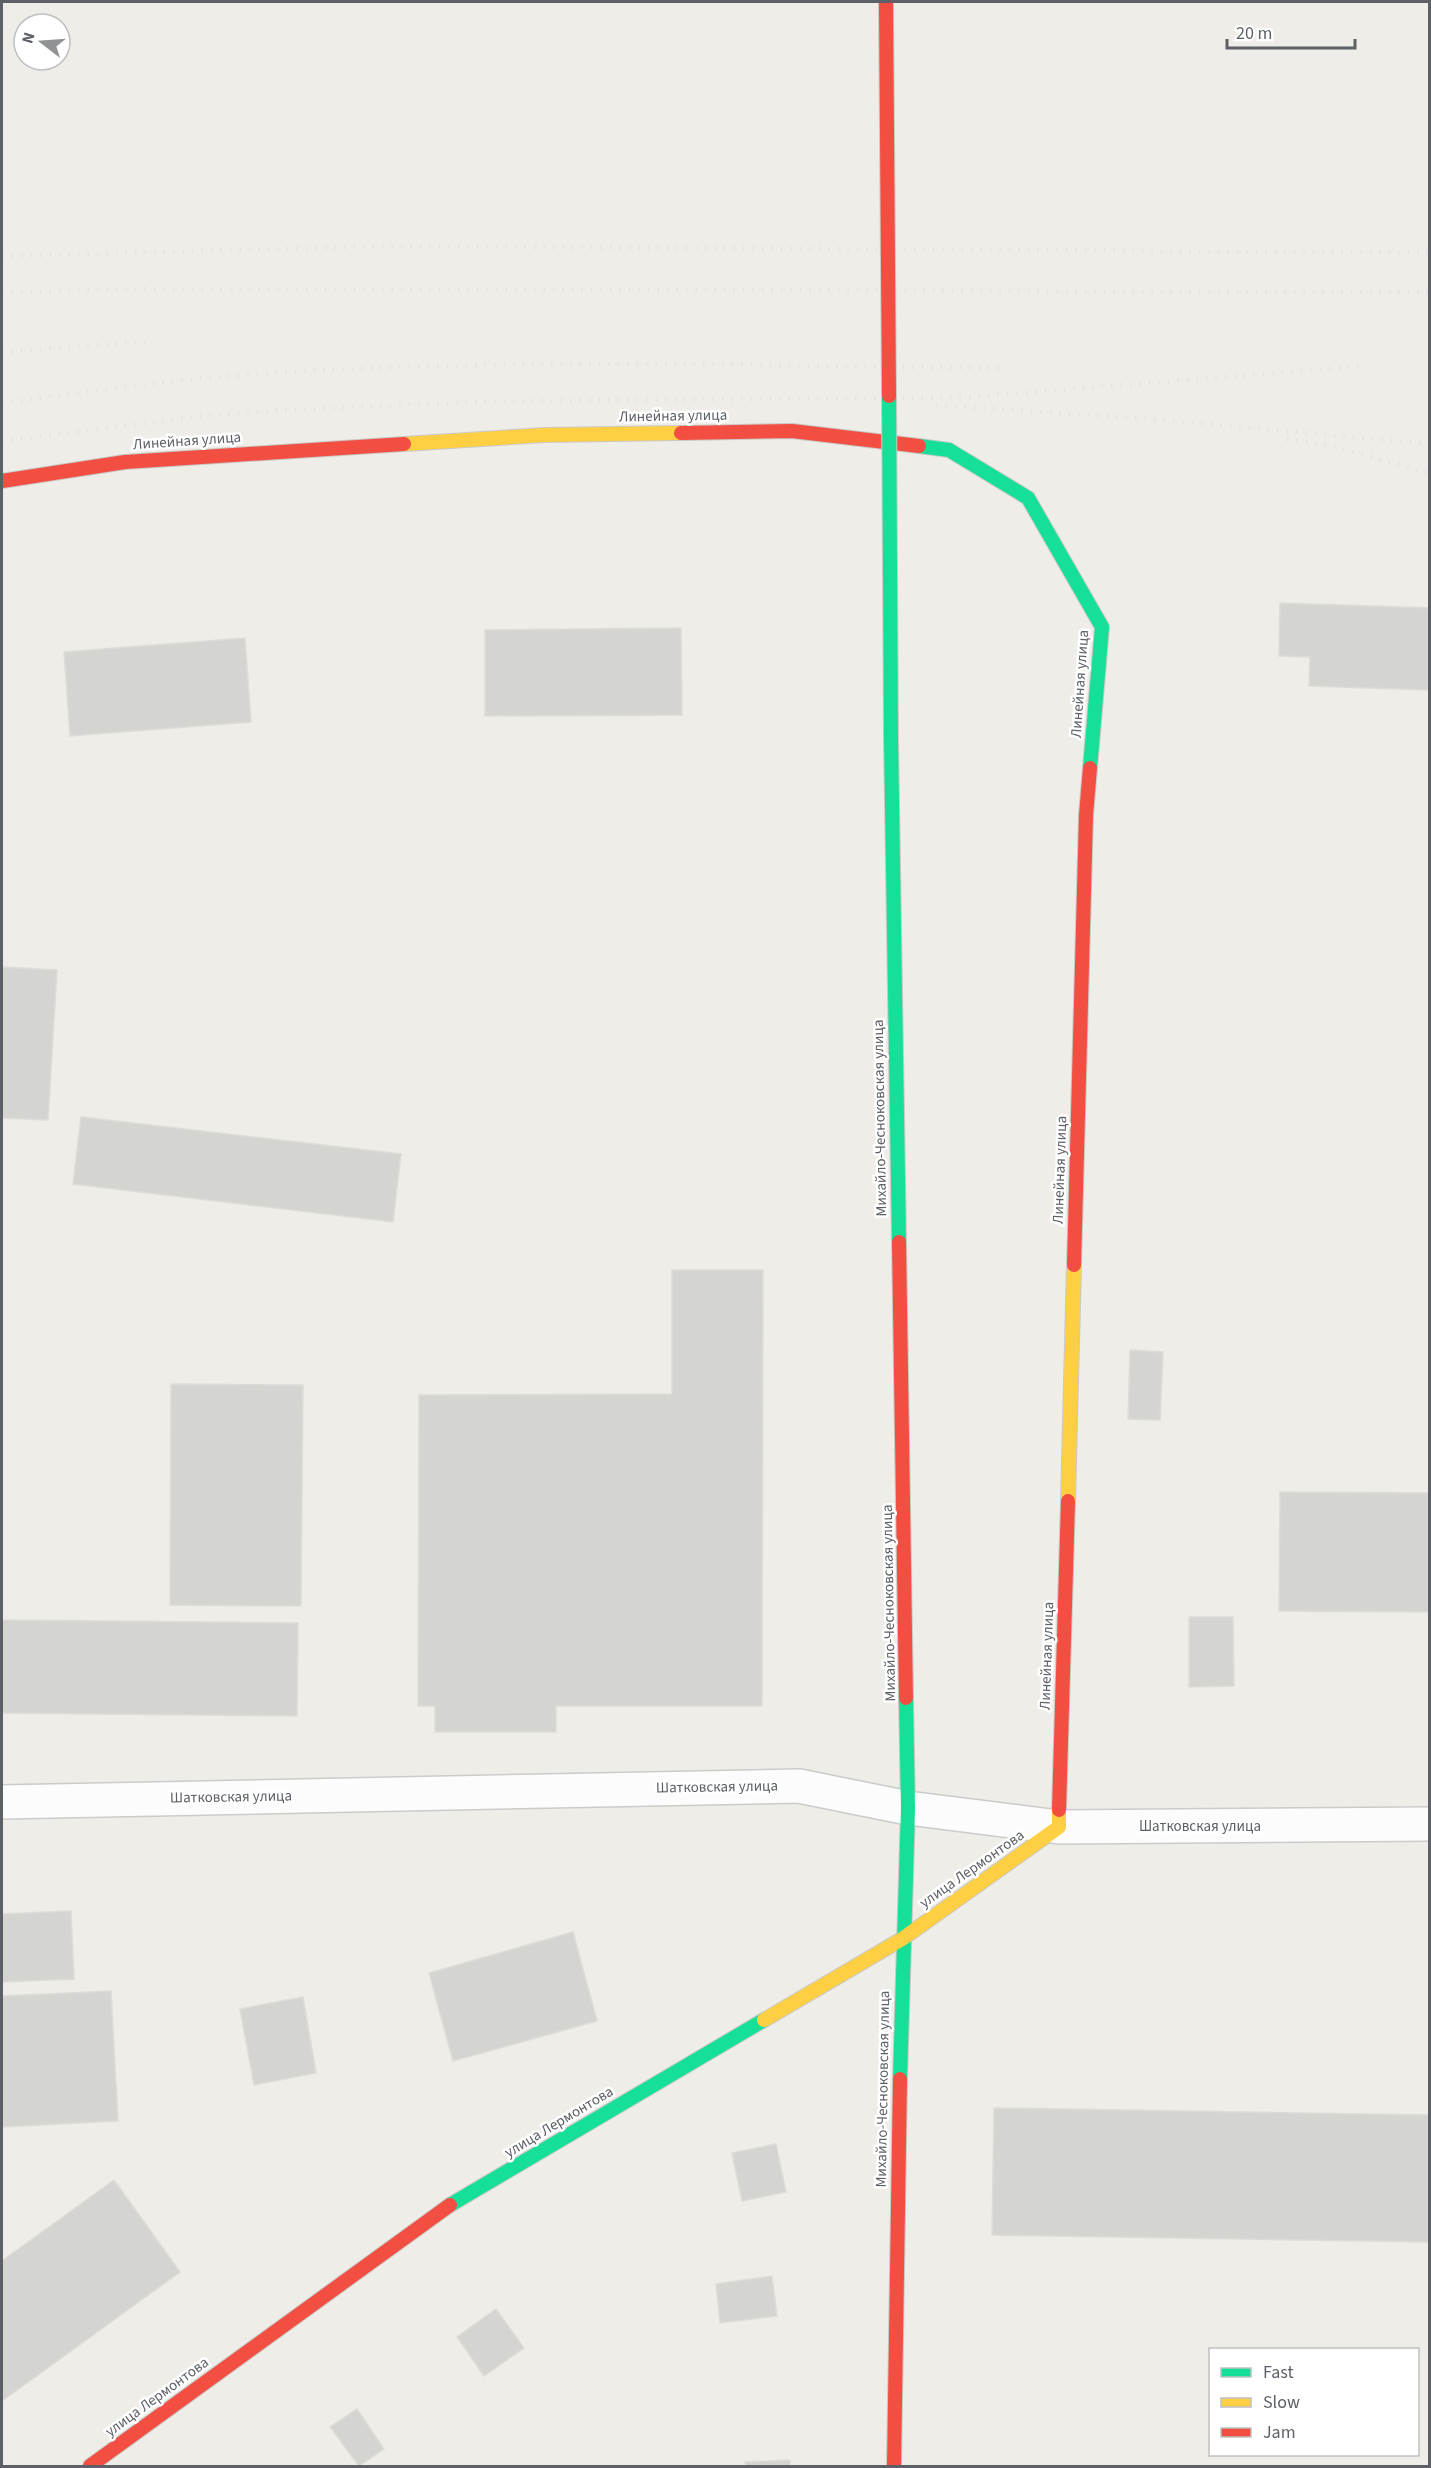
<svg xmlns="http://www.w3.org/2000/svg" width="1431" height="2468" font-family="'Source Sans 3',sans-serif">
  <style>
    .building { fill: #d4d4d1; stroke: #dddcd8; stroke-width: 1.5 }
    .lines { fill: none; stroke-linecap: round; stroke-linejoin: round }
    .street-casing { stroke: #cbcbca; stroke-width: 36 }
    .fast-casing { stroke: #c9cac9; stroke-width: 16 }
    .slow-casing { stroke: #c9cac9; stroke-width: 16 }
    .jam-casing { stroke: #c9cac9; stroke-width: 16 }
    .street { stroke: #fcfcfc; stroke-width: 33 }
    .fast { stroke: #16e098; stroke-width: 14 }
    .slow { stroke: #ffcf43; stroke-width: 14 }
    .jam { stroke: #f24e42; stroke-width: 14 }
    .rail { stroke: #e4e4e4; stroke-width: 4.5; stroke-dasharray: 1.5 8; stroke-linecap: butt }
    .fast-bridge-casing { stroke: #c9cac9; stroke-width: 16; stroke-linecap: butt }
    .jam-bridge-casing { stroke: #c9cac9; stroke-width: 16; stroke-linecap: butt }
    .fast-bridge { stroke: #16e098; stroke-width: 14 }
    .jam-bridge { stroke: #f24e42; stroke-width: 14 }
    .labels { text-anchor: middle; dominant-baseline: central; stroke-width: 5; stroke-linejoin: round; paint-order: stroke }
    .street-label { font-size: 15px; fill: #5d6167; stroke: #fff }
  </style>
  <rect width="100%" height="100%" fill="#eeede8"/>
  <path class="building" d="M1280 603 1430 608V690L1309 686 1310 657 1279 656Z
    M681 628 682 715 485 716V630Z
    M245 638 251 722 70 736 64 652Z
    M2 967 57 970 48 1120 2 1118Z
    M81 1117 401 1154 393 1222 73 1184Z
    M672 1270H763L762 1706H556V1732H435V1706H418L419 1395 672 1394Z
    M1130 1350 1163 1352 1160 1420 1128 1419Z
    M171 1384 303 1385 301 1606 170 1605Z
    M1280 1492 1430 1493V1612L1279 1611Z
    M1189 1617H1233L1234 1686 1189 1687Z
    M2 1620 298 1623 297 1716 2 1713Z
    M71 1911 74 1979 2 1982V1914Z
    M573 1932 597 2021 453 2061 429 1973Z
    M111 1991 118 2121 2 2127V1996Z
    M303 1997 316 2073 254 2085 240 2009Z
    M994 2108 1430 2115V2242L992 2235Z
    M776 2144 786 2192 742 2201 732 2153Z
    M114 2180 180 2272 2 2401V2261Z
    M772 2276 777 2316 720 2323 716 2284Z
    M496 2309 524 2348 484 2376 457 2337Z
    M357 2409 384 2449 359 2466 330 2427Z
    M790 2460V2466H746L745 2462Z"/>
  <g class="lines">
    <g class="street-casing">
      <path id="street" d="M2 1802 799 1786 908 1808 1059 1827 1430 1824"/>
    </g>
    <g class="fast-casing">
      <path id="fast" d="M919 446 949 450 1028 498 1102 627 1090 768
        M891 740 899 1242
        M900 2079 908 1808 906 1698
        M450 2205 764 2020"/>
    </g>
    <g class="slow-casing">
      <path id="slow" d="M404 444 544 435 681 433
        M1068 1501 1074 1265
        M764 2020 902 1939 1059 1827V1810"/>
    </g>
    <g class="jam-casing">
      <path id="jam" d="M681 433 792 431 919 446
        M2 481 125 462 404 444
        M899 1242 906 1698
        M1074 1265 1086 815 1090 768
        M1059 1810 1068 1501
        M90 2466 450 2205
        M894 2466 900 2079"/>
    </g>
    <use href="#street" class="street"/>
    <use href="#fast" class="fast"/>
    <use href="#slow" class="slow"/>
    <use href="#jam" class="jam"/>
    <path class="rail" d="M2 256 394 246 1430 253
      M2 293 118 289 1430 292
      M2 352 152 341
      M2 403C73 394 145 383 218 377 480 356 744 366 1007 368
      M936 405 1151 419 1430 444
      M1287 439 1332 446 1430 473
      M2 441 221 414 369 406 516 401 970 397 1363 366"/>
    <g class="fast-bridge-casing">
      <path id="fast-bridge" d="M889 396 891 740"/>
    </g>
    <g class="jam-bridge-casing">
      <path id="jam-bridge" d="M886 2 889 396"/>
    </g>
    <use href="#fast-bridge" class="fast-bridge"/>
    <use href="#jam-bridge" class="jam-bridge"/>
  </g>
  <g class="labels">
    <g class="street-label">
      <text transform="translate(673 416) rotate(-1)">Линейная улица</text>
      <text transform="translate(187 441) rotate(-4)">Линейная улица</text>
      <text transform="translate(1080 684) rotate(-86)">Линейная улица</text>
      <text transform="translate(880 1118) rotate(-91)">Михайло-Чесноковская улица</text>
      <text transform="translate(1060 1170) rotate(-88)">Линейная улица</text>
      <text transform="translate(889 1603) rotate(-91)">Михайло-Чесноковская улица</text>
      <text transform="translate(1047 1656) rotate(-88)">Линейная улица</text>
      <text transform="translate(717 1787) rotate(-1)">Шатковская улица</text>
      <text transform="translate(231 1797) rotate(-1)">Шатковская улица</text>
      <text x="1200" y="1826">Шатковская улица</text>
      <text transform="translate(972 1869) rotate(-35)">улица Лермонтова</text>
      <text transform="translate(883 2089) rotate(-89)">Михайло-Чесноковская улица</text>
      <text transform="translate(559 2122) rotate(-31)">улица Лермонтова</text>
      <text transform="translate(157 2397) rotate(-36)">улица Лермонтова</text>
    </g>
  </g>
  <rect width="1431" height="2468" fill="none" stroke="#5d6167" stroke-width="6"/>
  <rect x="1209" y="2348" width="210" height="108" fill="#ffffff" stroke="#bec0c2" stroke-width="1.5"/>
  <rect x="1221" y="2368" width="30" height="9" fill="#16e098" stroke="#bec0c2" stroke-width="1.5"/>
  <text x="1263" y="2378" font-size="18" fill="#5d6167">Fast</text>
  <rect x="1221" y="2398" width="30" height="9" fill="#ffcf43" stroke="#bec0c2" stroke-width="1.5"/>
  <text x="1263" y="2408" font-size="18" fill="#5d6167">Slow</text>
  <rect x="1221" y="2428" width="30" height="9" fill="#f24e42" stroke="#bec0c2" stroke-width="1.5"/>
  <text x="1263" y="2438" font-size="18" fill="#5d6167">Jam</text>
  <g transform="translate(42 42) rotate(287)"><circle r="28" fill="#ffffff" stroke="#bec0c2" stroke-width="1.5"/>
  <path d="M0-4.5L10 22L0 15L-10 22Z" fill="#909294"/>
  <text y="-9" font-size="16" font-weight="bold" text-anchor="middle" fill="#5d6167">N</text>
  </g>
  <path d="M1227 39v9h128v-9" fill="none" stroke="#5d6167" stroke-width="3"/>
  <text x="1236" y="39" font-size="18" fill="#5d6167" stroke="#ffffff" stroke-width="4.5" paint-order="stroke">20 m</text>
</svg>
